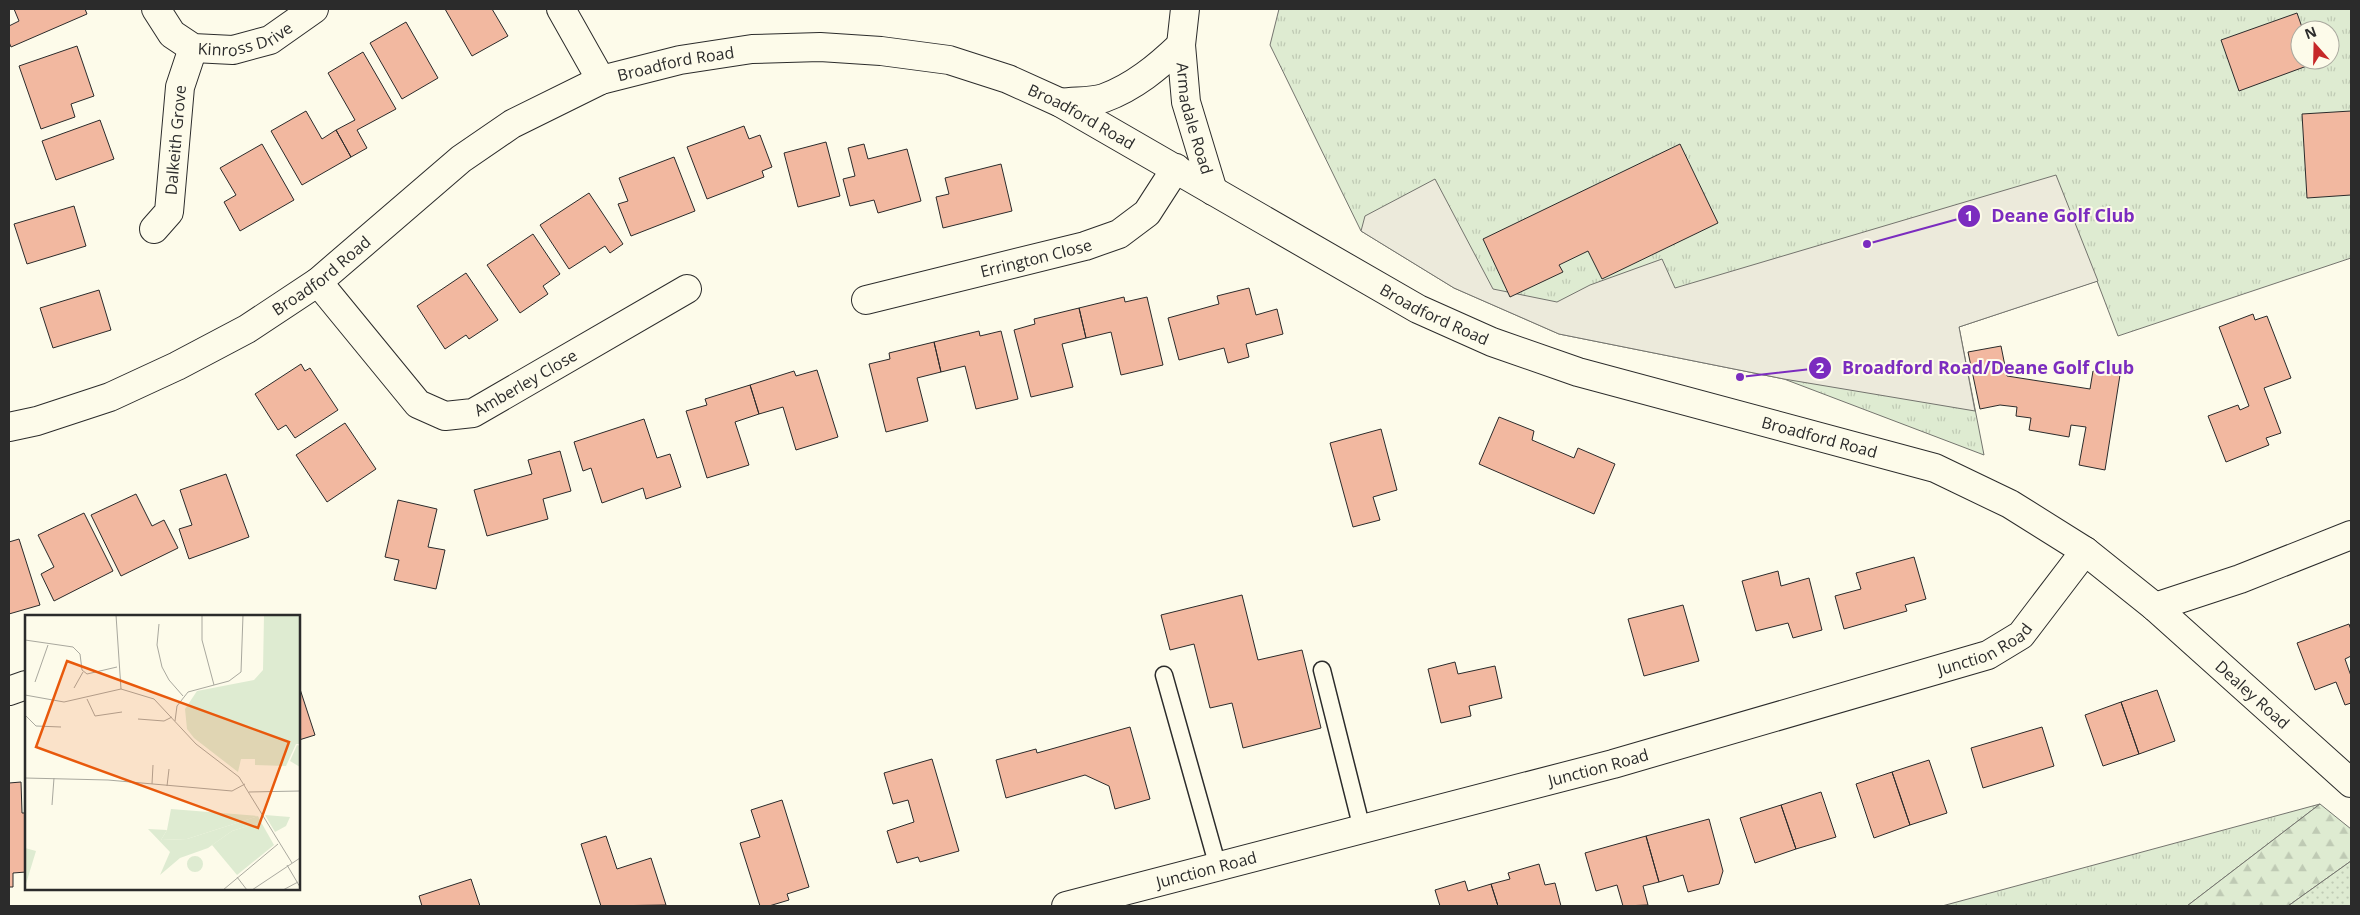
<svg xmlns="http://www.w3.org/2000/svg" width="2360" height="915" font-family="'Open Sans',sans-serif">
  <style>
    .grass { fill: url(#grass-tufts); stroke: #74746e; fill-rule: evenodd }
    .forest { fill: url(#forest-firs); stroke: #74746e }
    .garden { fill: url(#garden-dots); stroke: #74746e }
    .parking { fill: #eceadb; stroke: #74746e }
    .building { fill: #f2b8a0; stroke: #2b2b2b }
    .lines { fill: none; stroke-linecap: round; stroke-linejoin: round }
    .lane-casing { stroke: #2b2b2b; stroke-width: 19 }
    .street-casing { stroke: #2b2b2b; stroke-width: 30 }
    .lane { stroke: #fdfbea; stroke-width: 16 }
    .street { stroke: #fdfbea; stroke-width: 28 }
    .labels { text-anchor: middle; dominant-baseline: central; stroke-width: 4; stroke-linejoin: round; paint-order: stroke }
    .street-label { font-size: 16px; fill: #2b2b2b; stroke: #fdfbea }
    .inset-road { fill: none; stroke: #a9a89e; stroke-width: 1 }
    .view { fill: #e8590c; fill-opacity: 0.15; stroke: #e8590c; stroke-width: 2.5 }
    .inset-edge { fill: none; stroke: #2b2b2b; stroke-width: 2.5 }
    .leader { fill: none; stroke: #7b2cbf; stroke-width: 2 }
    .callout-dot { fill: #7b2cbf; stroke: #fdfbea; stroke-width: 2 }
    .mark-label { font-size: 15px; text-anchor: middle; font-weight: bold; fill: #fff }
    .callout-label { font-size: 18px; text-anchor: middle; font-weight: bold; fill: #7b2cbf; stroke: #fdfbea; stroke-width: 4; stroke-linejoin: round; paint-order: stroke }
  </style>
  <defs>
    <pattern id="grass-tufts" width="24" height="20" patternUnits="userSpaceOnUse" patternTransform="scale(1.25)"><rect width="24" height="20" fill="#deebd1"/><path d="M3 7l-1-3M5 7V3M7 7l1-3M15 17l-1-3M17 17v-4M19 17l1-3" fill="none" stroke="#bfcab4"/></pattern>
    <pattern id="forest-firs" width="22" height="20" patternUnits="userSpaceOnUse" patternTransform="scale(1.25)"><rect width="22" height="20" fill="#deebd1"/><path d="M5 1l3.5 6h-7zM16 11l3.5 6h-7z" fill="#bfcab4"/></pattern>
    <pattern id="garden-dots" width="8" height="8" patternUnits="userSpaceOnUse" patternTransform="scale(1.25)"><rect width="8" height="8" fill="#deebd1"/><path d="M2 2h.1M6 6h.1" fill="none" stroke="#bfcab4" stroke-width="1.8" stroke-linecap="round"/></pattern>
  </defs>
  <rect width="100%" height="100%" fill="#fdfbea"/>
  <path class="grass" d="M1279 9H2351V258L2118 336 2097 281 1959 327 1984 455 1784 379 1559 334 1454 288 1361 231 1270 45ZM2300 30H2330V60H2300Z
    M2320 804 2187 906H1942Z"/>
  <path class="forest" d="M2320 804 2351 829V861L2288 906H2187Z"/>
  <path class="garden" d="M2351 861V906H2288Z"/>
  <path class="parking" d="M2056 175 2098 281 1959 327 1975 411 1784 379 1559 334 1454 288 1361 231 1365 216 1435 179 1493 289 1557 302 1590 285 1662 259 1675 288Z"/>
  <path class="building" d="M14 9H85L87 14 11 47 9 42V26L19 21Z
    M445 9H492L508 36 472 56Z
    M2297 13 2303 30H2300V60H2314L2315 63 2239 91 2221 40Z
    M406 22 438 78 402 99 370 43Z
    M77 46 94 96 71 104 75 117 41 129 19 66Z
    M363 52 396 109 357 130 367 148 351 157 336 130 355 120 328 73Z
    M306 111 322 139 336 130 351 157 302 185 271 131Z
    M2351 111V195L2307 198 2302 114Z
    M100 120 114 159 56 180 42 141Z
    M744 126 749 139 760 135 772 167 762 171 764 177 707 199 687 147Z
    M826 142 840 196 798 207 784 153Z
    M262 144 294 200 240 231 224 202 236 195 220 168Z
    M864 144 868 159 907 149 921 201 878 213 874 200 850 206 843 179 855 176 848 148Z
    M1680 144 1718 223 1602 279 1588 251 1559 265 1563 272 1510 297 1483 239Z
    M674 157 695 211 631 236 618 204 628 201 619 178Z
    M1001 164 1012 211 943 228 936 197 949 194 945 178Z
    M589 193 623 244 610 253 605 246 569 269 540 225Z
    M74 206 86 246 27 264 14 224Z
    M533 234 560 274 543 286 548 294 520 313 487 265Z
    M466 273 498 320 469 339 466 335 445 349 417 306Z
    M1249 288 1256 315 1277 309 1283 334 1246 344 1249 357 1228 363 1224 348 1179 360 1168 318 1219 304 1217 296Z
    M99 290 111 330 53 348 40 308Z
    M1124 297 1125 302 1147 297 1163 365 1121 375 1111 332 1086 338 1079 308Z
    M1079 308 1086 338 1062 344 1073 387 1031 397 1014 330 1035 324 1034 319Z
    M2253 314 2255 320 2267 316 2291 378 2264 388 2281 433 2266 438 2269 445 2226 462 2208 416 2238 405 2240 410 2249 406 2219 327Z
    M979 331 980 336 1001 331 1018 399 976 409 965 366 941 372 934 342Z
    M934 342 941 372 917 378 928 421 886 432 869 364 890 359 889 353Z
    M2001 346 2007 376 2090 389 2093 371 2120 375 2105 470 2079 465 2086 427 2071 425 2069 437 2029 430 2031 418 2016 416 2017 407 2000 405 1980 409 1968 352Z
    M301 364 305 371 310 368 338 410 295 438 286 425 278 430 255 394Z
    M817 370 838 437 796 450 783 407 759 414 750 385 794 371 796 376Z
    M750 385 759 414 735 422 749 465 707 478 686 411 707 405 705 399Z
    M1499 417 1534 431 1532 440 1574 458 1578 448 1615 464 1594 514 1479 464Z
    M644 419 657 458 670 454 681 487 646 499 643 488 602 503 591 468 583 471 574 442Z
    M345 423 376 469 327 502 296 455Z
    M1381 429 1397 490 1373 497 1380 520 1353 527 1330 443Z
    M560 451 571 491 543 499 548 519 487 536 474 490 532 474 528 460Z
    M226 474 249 537 189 559 179 529 192 525 180 490Z
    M136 494 152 526 164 520 178 548 121 576 91 515Z
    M398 500 437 509 428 547 445 550 436 589 394 580 399 560 385 557Z
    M84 513 113 571 54 601 41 574 54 567 38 535Z
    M19 539 40 605 9 614V542Z
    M1914 557 1926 599 1905 605 1907 611 1844 629 1835 596 1861 589 1856 573Z
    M1778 571 1781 586 1809 578 1822 630 1793 638 1788 623 1756 631 1742 581Z
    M1242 595 1258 660 1302 650 1321 728 1243 748 1232 703 1210 708 1194 644 1170 650 1161 615Z
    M1683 605 1699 661 1644 676 1628 619Z
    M2349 624 2351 630V656L2345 659 2351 676V703L2345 705 2336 682 2315 690 2297 643Z
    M1455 662 1458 674 1495 666 1502 698 1469 706 1471 716 1441 723 1428 669Z
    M299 686 315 735 299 740Z
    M2157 690 2175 741 2139 754 2121 702Z
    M2121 702 2139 754 2103 766 2085 715Z
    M1130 727 1150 799 1115 809 1109 786 1085 775 1006 798 996 760 1036 749 1037 753Z
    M2042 727 2054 766 1983 788 1971 748Z
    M932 759 959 851 920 862 918 857 897 863 887 831 914 822 908 800 893 804 884 773Z
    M1929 760 1947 813 1910 825 1892 772Z
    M1892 772 1910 825 1874 838 1856 784Z
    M21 782 22 813H26V872L13 873V887H9V783Z
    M1821 792 1836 837 1796 849 1781 805Z
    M782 800 809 887 787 894 789 900 769 906H760L740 843 760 837 751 810Z
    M1781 805 1796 849 1755 863 1740 818Z
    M1709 819 1723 871 1719 884 1688 892 1683 875 1659 882 1646 836Z
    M606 836 617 869 651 858 666 905 601 906 581 844Z
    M1646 836 1659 882 1643 886 1648 905 1623 906 1617 885 1596 891 1585 853Z
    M1539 864 1545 885 1555 883 1561 906H1498L1491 884 1510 879 1508 873Z
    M471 879 480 906H422L419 896Z
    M1465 881 1468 891 1491 884 1498 906H1440L1435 890Z"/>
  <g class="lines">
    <g class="lane-casing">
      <path id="lane" d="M1322 670 1362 829
        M1164 675 1218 867"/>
    </g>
    <g class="street-casing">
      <g id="street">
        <path id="s1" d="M156 9 172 34 193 48 233 50 270 40 314 9"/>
        <path d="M561 9 601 80"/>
        <path id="s2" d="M1185 9 1181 45 1186 102 1213 191"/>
        <path d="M1061 103C1075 101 1091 102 1104 98 1134 87 1158 67 1181 45"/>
        <path id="s3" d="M154 229 169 212 180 87 193 48"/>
        <path id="s4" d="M318 282 418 404 445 416 473 413 687 289"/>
        <path id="s5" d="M866 300 1085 246 1119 234 1147 213 1176 168"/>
        <path id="s6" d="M9 427 37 421 110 397 177 366 247 329 318 282 461 159 512 124 601 80 680 60 752 49 820 47 881 51 949 60 1008 79 1061 103 1418 309 1492 342 1578 372 1935 468 2010 504 2085 551 2155 607 2351 783"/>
        <path d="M2155 607 2240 579 2351 535"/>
        <path d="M9 691 26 685"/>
        <path id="s7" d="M1066 906 1613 764 1988 655 2021 635 2085 551"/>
      </g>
    </g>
    <use href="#lane" class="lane"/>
    <use href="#street" class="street"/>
  </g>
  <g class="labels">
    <g class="street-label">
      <text stroke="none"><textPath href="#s1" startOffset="109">Kinross Drive</textPath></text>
      <text stroke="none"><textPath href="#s6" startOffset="770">Broadford Road</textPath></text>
      <text stroke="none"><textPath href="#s6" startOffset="1190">Broadford Road</textPath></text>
      <text stroke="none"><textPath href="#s2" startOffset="111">Armadale Road</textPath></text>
      <text stroke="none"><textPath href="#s3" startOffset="95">Dalkeith Grove</textPath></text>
      <text stroke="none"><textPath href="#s5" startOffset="175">Errington Close</textPath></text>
      <text stroke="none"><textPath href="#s6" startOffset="350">Broadford Road</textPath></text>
      <text stroke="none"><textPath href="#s6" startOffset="1595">Broadford Road</textPath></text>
      <text stroke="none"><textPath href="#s4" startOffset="276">Amberley Close</textPath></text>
      <text stroke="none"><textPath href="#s6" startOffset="2000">Broadford Road</textPath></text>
      <text stroke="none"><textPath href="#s7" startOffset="955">Junction Road</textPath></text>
      <text stroke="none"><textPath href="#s6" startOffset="2512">Dealey Road</textPath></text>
      <text stroke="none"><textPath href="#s7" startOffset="550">Junction Road</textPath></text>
      <text stroke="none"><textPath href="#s7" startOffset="145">Junction Road</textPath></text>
    </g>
  </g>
  <g transform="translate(25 615)">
    <rect width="275" height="275" fill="#fdfbea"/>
    <path d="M239 0H275V129H271L261 151 230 150V144H216L213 157 169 123 162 114 160 94 172 76 229 65 238 55ZM146 194 233 201 162 224 136 225 142 215Z" fill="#deebd1"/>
    <path d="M240 200 265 202 261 211 250 217ZM233 201 236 207 207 216 183 233 155 243 135 260 145 237 123 214 142 215 136 225 162 224Z" fill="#deebd1"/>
    <path d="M236 207 249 230 212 260 187 230 207 216Z" fill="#deebd1"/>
    <path d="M272 130 275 131V152L265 146ZM0 233 11 236 0 272ZM162 249a8 8 0 1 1 16 0a8 8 0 1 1-16 0Z" fill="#deebd1"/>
    <path class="inset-road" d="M91 0 96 74M177 0V25L189 70M134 9 132 30 137 52 144 65 158 81M0 25 48 32 55 39 57 55 62 59 92 52M10 67 23 30M49 73 58 57M0 80 39 87 96 74 129 84 171 129 214 162 267 248M62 84 70 101 97 97M0 100 11 111 36 112M113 104 139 106 147 102M150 106 152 91 163 77 204 66 216 57 218 0M0 163 83 165 207 176 220 169M127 169 128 150M142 171 144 154M224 177 275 176M27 190 29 163M262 250 275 272M212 262 222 275M198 275 253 229M227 275 275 243M258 275 273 267"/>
    <path class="view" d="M42 46 264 127 233 213 11 132Z"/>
    <rect width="275" height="275" class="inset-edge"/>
  </g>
  <path class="leader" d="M1867 244L1969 216M1740 377L1820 368"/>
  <g class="callout-dot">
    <circle cx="1867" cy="244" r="5"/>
    <circle cx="1740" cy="377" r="5"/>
    <circle cx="1969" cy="216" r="12"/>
    <circle cx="1820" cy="368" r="12"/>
  </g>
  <g class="mark-label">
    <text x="1969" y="221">1</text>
    <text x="1820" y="373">2</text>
  </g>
  <g class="callout-label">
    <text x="2063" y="222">Deane Golf Club</text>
    <text x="1988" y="374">Broadford Road/Deane Golf Club</text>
  </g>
  <rect width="2360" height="915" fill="none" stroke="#2b2b2b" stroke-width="20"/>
  <g transform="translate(2315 45) rotate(340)"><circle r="24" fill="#fdfbea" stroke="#a9a89e"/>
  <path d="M0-4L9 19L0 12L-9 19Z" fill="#c62828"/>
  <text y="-8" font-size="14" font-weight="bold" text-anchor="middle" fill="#2b2b2b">N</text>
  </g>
</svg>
